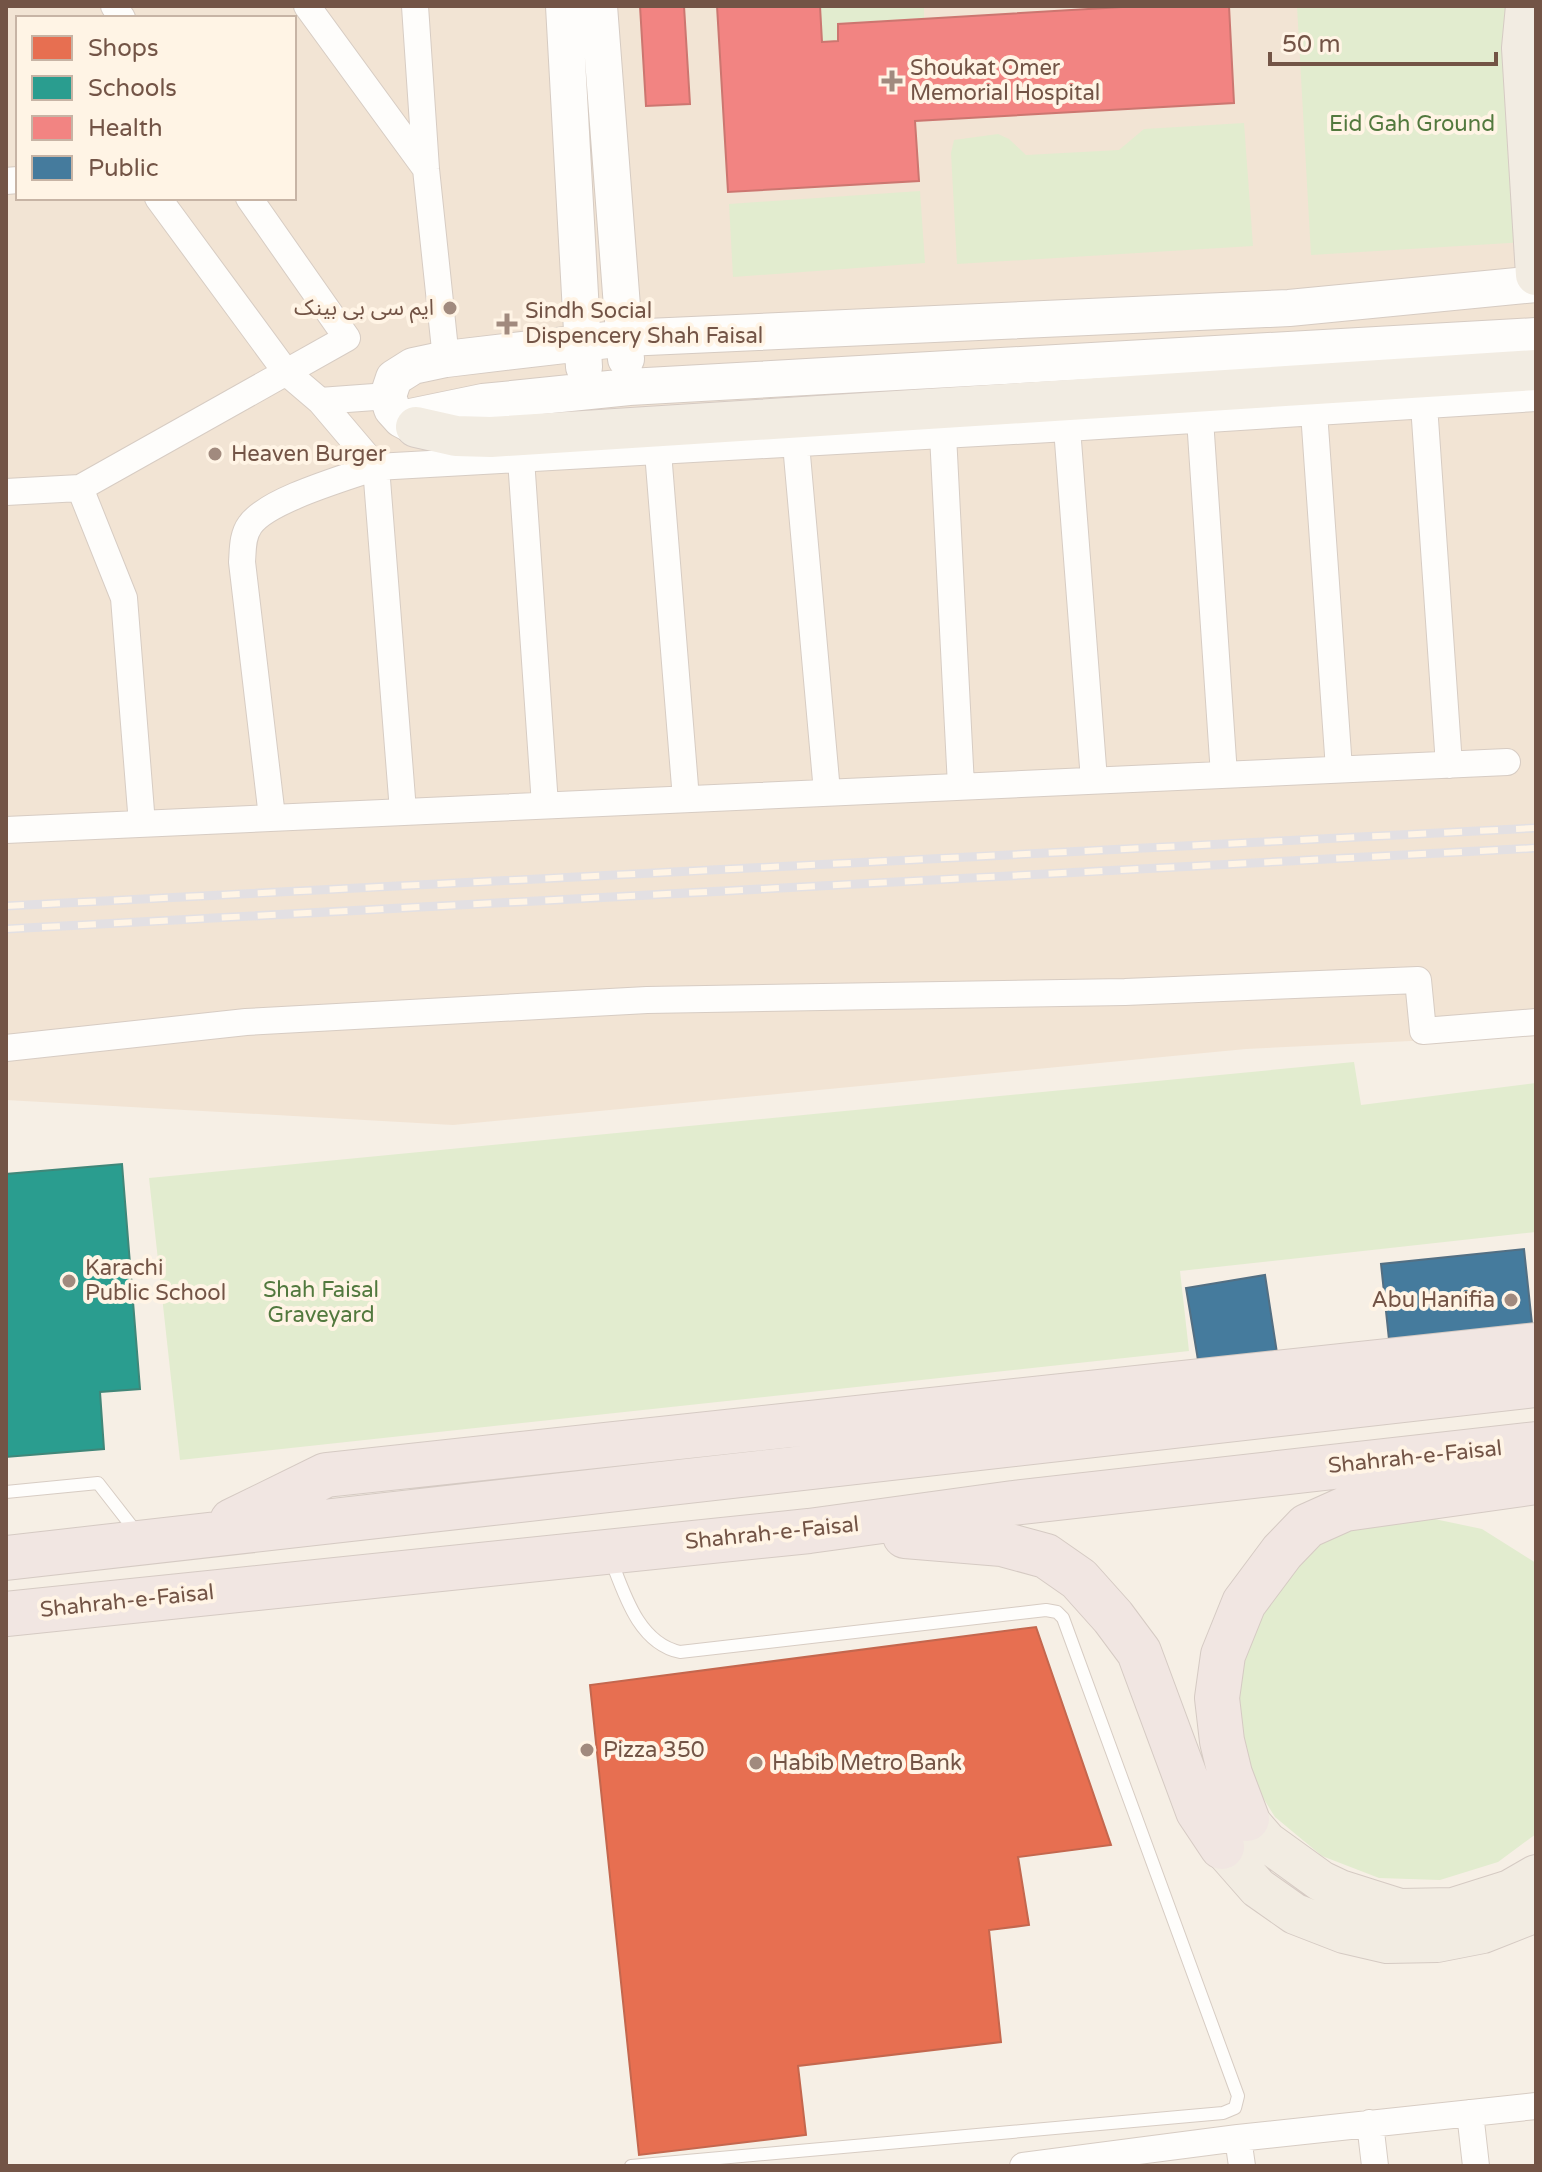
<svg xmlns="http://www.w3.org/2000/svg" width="1542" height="2172" font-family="'Varela Round','Noto Sans Arabic',sans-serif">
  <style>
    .residential { fill: #f2e4d4; fill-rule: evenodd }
    .green { fill: #e2eccf }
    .shops { fill: #e76f51; stroke: #c4674e; stroke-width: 2 }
    .schools { fill: #2a9d8f; stroke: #408779; stroke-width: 2 }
    .health { fill: #f28482; stroke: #cc7670; stroke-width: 2 }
    .public { fill: #457b9d; stroke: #536f83; stroke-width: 2 }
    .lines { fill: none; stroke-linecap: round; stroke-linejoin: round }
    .lane-casing { stroke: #d7ccc3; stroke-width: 14 }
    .street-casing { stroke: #d7ccc3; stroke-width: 28 }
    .secondary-casing { stroke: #d6cbc2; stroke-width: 38 }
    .primary-casing { stroke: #d5cac3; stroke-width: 42 }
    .highway-casing { stroke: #d5cac3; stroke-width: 46 }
    .lane { stroke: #fefdfb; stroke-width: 12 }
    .street { stroke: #fefdfb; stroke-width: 26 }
    .secondary { stroke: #fefdfb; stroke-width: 36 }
    .primary { stroke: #f2ece2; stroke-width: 40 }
    .highway { stroke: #f1e6e2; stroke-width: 44 }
    .rail-casing { stroke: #e3e0e3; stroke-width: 9 }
    .rail { stroke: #fff4e5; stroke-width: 6; stroke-dasharray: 18; stroke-linecap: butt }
    .poi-dot { fill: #a18a7e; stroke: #fff4e5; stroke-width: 3 }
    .labels { text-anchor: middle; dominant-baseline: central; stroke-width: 8; stroke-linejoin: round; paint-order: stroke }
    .poi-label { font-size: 22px; fill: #735446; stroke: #fff4e5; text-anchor: start }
    .park-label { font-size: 22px; fill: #52793e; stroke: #fff4e5 }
    .street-label { font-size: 22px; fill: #735446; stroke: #fff4e5 }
  </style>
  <rect width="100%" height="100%" fill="#f6efe5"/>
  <path class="residential" d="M6 6H1536V1035L1246 1049 453 1125 6 1100ZM18 18H294V198H18Z"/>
  <path class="green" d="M820 6H924V18L838 23V41L822 42Z
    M1297 6H1514L1527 242 1311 255Z
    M1244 123 1253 246 957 264 951 153 954 140 998 134 1009 139 1026 155 1119 150 1144 129Z
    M920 191 925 263 733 277 729 204Z
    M1354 1062 1361 1105 1536 1083V1232L1180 1271 1189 1351 180 1460 149 1178Z
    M1425 1517 1482 1529 1536 1563V1834L1498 1862 1440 1880 1379 1878 1322 1856 1275 1817 1243 1765 1231 1704 1240 1644 1269 1590 1313 1548 1367 1523Z"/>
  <path class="shops" d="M1036 1627 1111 1845 1018 1857 1029 1925 989 1930 1001 2042 798 2066 806 2135 639 2155 590 1685Z"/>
  <path class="schools" d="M122 1164 140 1389 100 1392 104 1449 6 1457V1174Z"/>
  <path class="health" d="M640 6H684L690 104 646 106Z
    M717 6H820L822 42 838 41V24L1139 6H1229L1234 103 915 121 919 181 728 192Z"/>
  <path class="public" d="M1524 1249 1533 1333 1390 1349 1381 1264Z
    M1265 1275 1277 1353 1199 1366 1186 1288Z"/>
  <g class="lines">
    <g class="lane-casing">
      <path id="lane" d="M6 1492 98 1483 137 1533
        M610 1557C624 1593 638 1643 680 1652L1046 1610 1057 1612 1063 1618 1238 2096 1235 2108 1223 2113 631 2166"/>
    </g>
    <g class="street-casing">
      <path id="street" d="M114 6 122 18
        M307 6 426 169
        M415 6 426 169 446 359
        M6 181 18 180
        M158 198 286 372 320 401 376 467 403 811
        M320 401 388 396
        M1424 405 1449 765
        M1314 412 1339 769
        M1200 419 1224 775
        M1067 428 1094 780
        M943 435 961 786
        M796 444 827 792
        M658 452 686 799
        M521 459 545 805
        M80 488 124 598 142 824
        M6 492 80 488 347 338 249 198
        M272 817 242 562C243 550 242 536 250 525 267 500 345 478 376 467L1067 428 1536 398
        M6 830 1507 762
        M6 1048 246 1022 647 1000 1125 992 1418 980 1423 1031 1536 1022
        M1470 2113 1476 2166
        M1370 2123 1375 2166
        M1238 2138 1242 2166
        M1023 2166 1238 2138 1536 2106"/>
    </g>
    <g class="secondary-casing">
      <path id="secondary" d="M564 6 584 367
        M599 6 626 359
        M401 419 483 402 629 387 1536 336
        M416 427 401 419 392 409 388 396 394 378 413 366 446 359 625 338 1289 308 1536 284"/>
    </g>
    <g class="primary-casing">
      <path id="primary" d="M1526 6 1522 48 1536 275
        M416 427 456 436 491 437 1536 370
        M1247 1819 1267 1842 1321 1881 1340 1890 1400 1909 1453 1908 1510 1890 1536 1875
        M1222 1847 1258 1888 1295 1914 1344 1933 1387 1943 1437 1942 1483 1933 1536 1912"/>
    </g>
    <g class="highway-casing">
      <path id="highway" d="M232 1521 326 1475 1536 1345
        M905 1536 1002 1544 1046 1556 1079 1579 1113 1617 1139 1652 1198 1811 1222 1847
        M6 1558 1536 1385
        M6 1614 809 1531 1013 1503 1536 1444
        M1247 1819 1230 1774 1222 1741 1217 1698 1223 1655 1244 1603 1282 1552 1307 1526 1345 1509 1536 1482"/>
    </g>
    <use href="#lane" class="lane"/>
    <use href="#street" class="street"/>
    <use href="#secondary" class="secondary"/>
    <use href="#primary" class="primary"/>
    <use href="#highway" class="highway"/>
    <g class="rail-casing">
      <path id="rail" d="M6 906 1536 828
        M6 929 1536 848"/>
    </g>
    <use href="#rail" class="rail"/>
  </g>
  <g class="poi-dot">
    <path d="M888 69h8v8h8v8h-8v8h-8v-8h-8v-8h8z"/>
    <circle cx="450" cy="308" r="8"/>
    <path d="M503 312h8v8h8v8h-8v8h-8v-8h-8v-8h8z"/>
    <circle cx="215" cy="454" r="8"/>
    <circle cx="69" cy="1281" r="8"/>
    <circle cx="1511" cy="1300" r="8"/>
    <circle cx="587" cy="1750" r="8"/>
    <circle cx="756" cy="1763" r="8"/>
  </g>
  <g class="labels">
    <g class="poi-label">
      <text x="910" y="68">Shoukat Omer<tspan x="910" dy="25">Memorial Hospital</tspan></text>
      <text x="434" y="308" text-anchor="end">ایم سی بی بینک</text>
      <text x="525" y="311">Sindh Social<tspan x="525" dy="25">Dispencery Shah Faisal</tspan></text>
      <text x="231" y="454">Heaven Burger</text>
      <text x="85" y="1268">Karachi<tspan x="85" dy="25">Public School</tspan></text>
      <text x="1495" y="1300" text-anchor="end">Abu Hanifia</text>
      <text x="603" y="1750">Pizza 350</text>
      <text x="772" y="1763">Habib Metro Bank</text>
    </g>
    <g class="park-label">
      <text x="1412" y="124">Eid Gah Ground</text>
      <text x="321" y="1290">Shah Faisal<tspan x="321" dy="25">Graveyard</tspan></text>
    </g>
    <g class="street-label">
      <text transform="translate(1415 1457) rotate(-6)">Shahrah-e-Faisal</text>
      <text transform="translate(772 1533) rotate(-6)">Shahrah-e-Faisal</text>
      <text transform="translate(127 1601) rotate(-6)">Shahrah-e-Faisal</text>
    </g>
  </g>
  <rect width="1542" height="2172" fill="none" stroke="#735446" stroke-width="16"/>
  <rect x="16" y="16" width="280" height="184" fill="#fff4e5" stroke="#c7b4a5" stroke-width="2"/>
  <rect x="32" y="36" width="40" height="24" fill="#e76f51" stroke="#c7b4a5" stroke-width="2"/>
  <text x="88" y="56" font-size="24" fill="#735446">Shops</text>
  <rect x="32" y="76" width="40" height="24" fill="#2a9d8f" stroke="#c7b4a5" stroke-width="2"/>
  <text x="88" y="96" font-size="24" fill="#735446">Schools</text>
  <rect x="32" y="116" width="40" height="24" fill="#f28482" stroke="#c7b4a5" stroke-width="2"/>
  <text x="88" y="136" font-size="24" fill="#735446">Health</text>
  <rect x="32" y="156" width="40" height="24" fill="#457b9d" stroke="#c7b4a5" stroke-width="2"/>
  <text x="88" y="176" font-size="24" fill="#735446">Public</text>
  <path d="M1270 52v12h226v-12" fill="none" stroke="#735446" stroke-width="4"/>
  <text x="1282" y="52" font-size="24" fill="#735446" stroke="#fff4e5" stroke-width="6" paint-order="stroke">50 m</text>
</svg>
